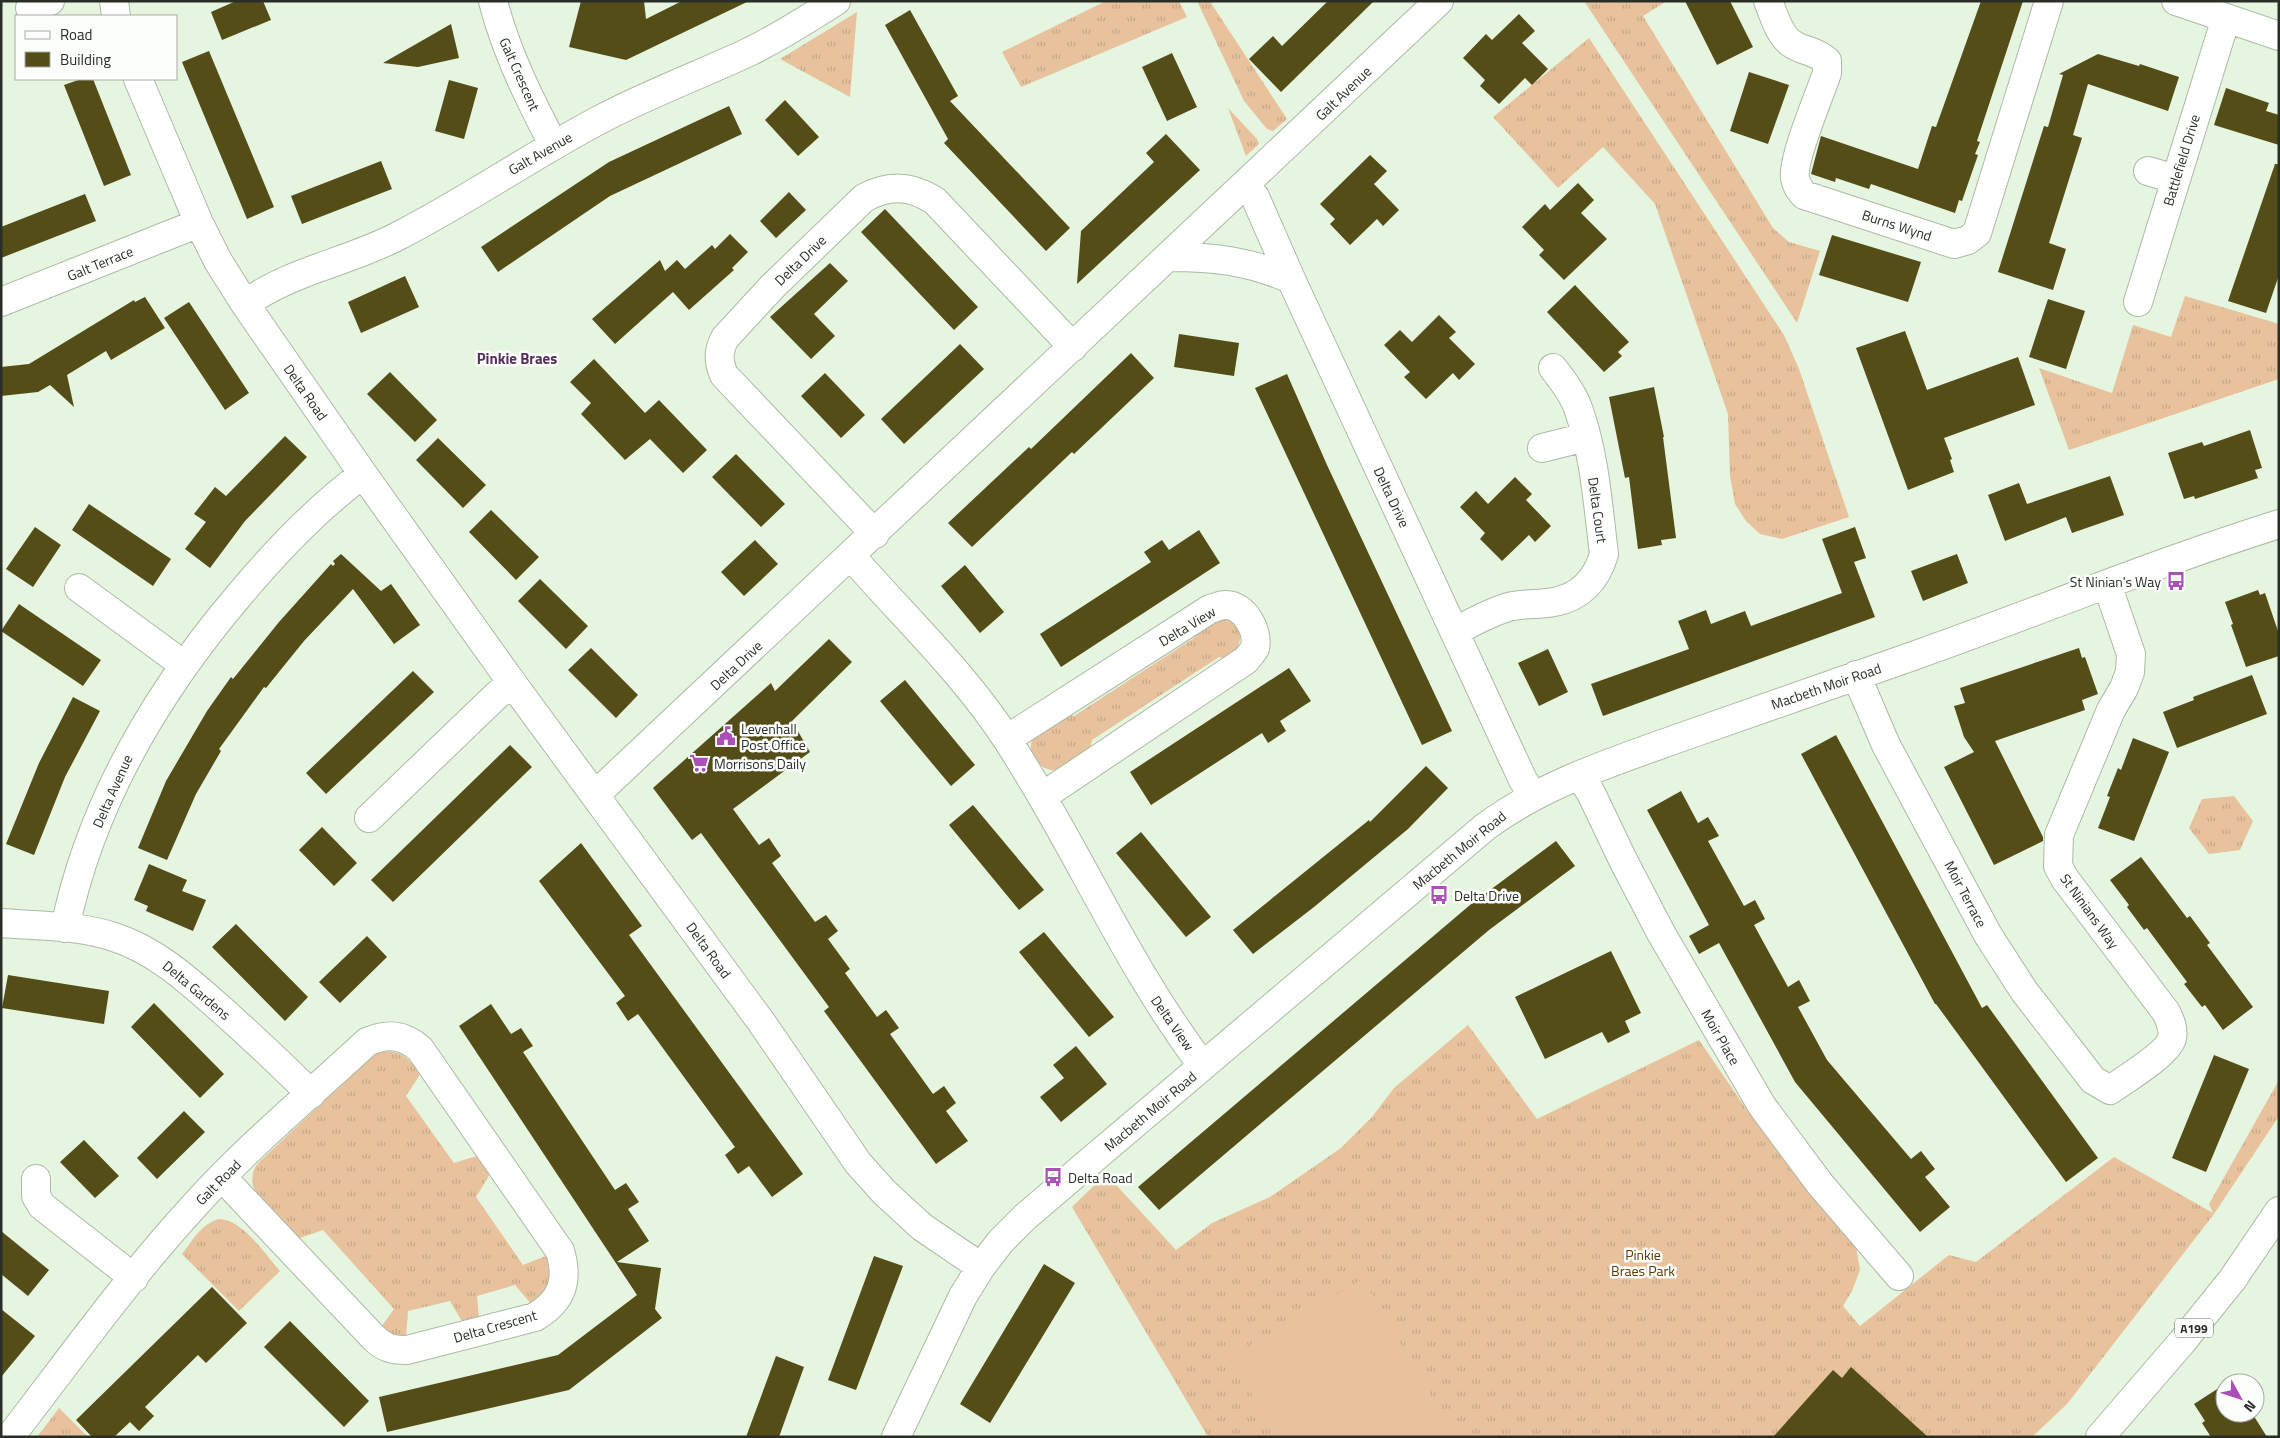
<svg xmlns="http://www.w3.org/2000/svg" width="2280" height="1438" font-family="'Titillium Web',sans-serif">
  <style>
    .grass { fill: url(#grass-tufts) }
    .garden { fill: #e7c29d }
    .building { fill: #544d18 }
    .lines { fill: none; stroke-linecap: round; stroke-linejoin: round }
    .street-casing { stroke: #abbaa5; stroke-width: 30 }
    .primary-casing { stroke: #abbaa5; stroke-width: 30 }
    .street { stroke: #fff; stroke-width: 28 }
    .primary { stroke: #fff; stroke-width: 28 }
    .labels { text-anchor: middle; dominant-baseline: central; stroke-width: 5; stroke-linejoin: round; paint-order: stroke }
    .shield { fill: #fbfefa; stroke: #686d66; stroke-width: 1 }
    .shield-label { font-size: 12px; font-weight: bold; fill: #292f27 }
    .street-label { font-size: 14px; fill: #292f27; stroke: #fbfefa }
    .poi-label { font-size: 14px; fill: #292f27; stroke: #fbfefa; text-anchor: start }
    .park-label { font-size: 14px; fill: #5e3803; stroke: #fbfefa }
    .neighbourhood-label { font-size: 15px; font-weight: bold; fill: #592c5f; stroke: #fbfefa }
  </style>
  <defs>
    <pattern id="grass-tufts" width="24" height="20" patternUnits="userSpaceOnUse" patternTransform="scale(1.25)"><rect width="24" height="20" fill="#e7c29d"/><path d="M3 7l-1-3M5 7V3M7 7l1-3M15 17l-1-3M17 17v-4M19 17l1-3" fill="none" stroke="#c6a787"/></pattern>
  </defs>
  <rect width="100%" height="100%" fill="#e6f5df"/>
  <path class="grass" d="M1106 1H1179L1187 17 1021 87 1002 52Z
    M1197 1H1214L1211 3 1287 119 1273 131 1267 129 1244 101Z
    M1584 1H1667L1643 16 1773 228 1789 242 1820 251 1797 323Z
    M857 12 850 97 780 59Z
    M1589 38 1784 335 1799 369 1849 517 1782 539 1760 534 1746 521 1735 504 1730 476 1728 414 1655 204 1603 147 1558 188 1493 117Z
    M1228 108 1257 139 1259 144 1246 156Z
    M2185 296 2279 324V379L2069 450 2039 368 2112 393 2133 325 2171 337Z
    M1221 617C1247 627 1243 641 1230 660L1219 657 1092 740 1089 752C1080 758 1069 769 1059 770 1040 774 1023 750 1035 734 1042 726 1055 719 1063 713L1074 716 1194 638 1203 620Z
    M2234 796 2253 821 2240 850 2209 854 2189 828 2202 799Z
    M1468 1025 1537 1119 1699 1040 1749 1113 1856 1246 1860 1270 1852 1291 1843 1306 1860 1326 1949 1255 1976 1262 2114 1157 2213 1213 2209 1204 2279 1080V1116L2214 1214 2067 1404 2032 1437H1208L1072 1207 1106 1174 1176 1250 1212 1223 1270 1197 1341 1148 1372 1117 1394 1088Z
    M383 1051C402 1051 409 1059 421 1073L406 1096 454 1163 477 1156 490 1174 476 1197 523 1265 546 1256C556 1278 548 1290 532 1305L515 1285 477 1296 479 1318 463 1323 450 1301 408 1311 406 1337 399 1338 379 1330 394 1309 323 1230 297 1239 258 1197C251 1185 250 1176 257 1164L373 1055Z
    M219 1219C242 1219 265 1254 280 1271L239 1311 182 1254C193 1240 201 1224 219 1219Z
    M59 1408 88 1437H37Z"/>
  <path class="garden" d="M1363 1279 1455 1437H1276L1230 1357Z"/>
  <path class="building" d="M236 1H263L271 20 222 40 211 12Z
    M581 1H644L646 19 682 1H749L626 60 569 47Z
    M1328 1H1374L1281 92 1249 59 1273 36 1282 46Z
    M1685 1H1730L1753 47 1717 65Z
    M1981 1H2023L1977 141 1980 142 1975 154 1978 155 1962 201 1959 200 1955 213 1871 184 1869 189 1836 178 1835 182 1811 174 1821 136 1918 169 1932 126 1936 127Z
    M910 10 958 96 950 101 1070 228 1046 251 944 143 948 139 885 25Z
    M1519 14 1535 31 1522 43 1548 69 1532 85 1525 78 1499 104 1480 86 1485 80 1463 58 1486 34 1492 40Z
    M451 24 459 58 418 67 383 63Z
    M209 51 274 207 247 219 182 62Z
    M1172 53 1197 107 1167 121 1142 67Z
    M2098 54 2139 66 2140 64 2179 77 2168 111 2088 84 2073 135 2082 138 2049 243 2066 249 2053 290 1998 272 2044 126 2048 127 2063 75 2059 74Z
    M1749 72 1789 85 1768 144 1730 131Z
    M81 79H93L131 175 104 186 64 85Z
    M449 80 478 88 464 139 435 131Z
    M2226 88 2269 103 2266 111 2279 115V145L2214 125Z
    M785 100 819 137 798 156 765 120Z
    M729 106 742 134 610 196 498 272 481 247 609 162Z
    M1166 134 1200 170 1077 284 1081 231 1154 162 1146 153Z
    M1370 155 1387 171 1374 184 1399 210 1383 226 1377 219 1350 245 1330 224 1335 219 1320 204Z
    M381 161 392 189 302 224 291 196Z
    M2275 164H2279V275L2266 313 2228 301Z
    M1578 183 1594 200 1581 213 1607 239 1564 280 1539 255 1544 250 1522 227 1545 204 1550 210Z
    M789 192 806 210 776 238 760 221Z
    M85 194 96 221 1 258V227Z
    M885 209 978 307 954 330 861 232Z
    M730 234 748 252 732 268 734 270 689 310 673 292 615 344 592 319 660 260 665 271 677 260 685 269 712 245 715 249Z
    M1832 235 1921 262 1908 302 1819 275Z
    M830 263 848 281 814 314 835 336 811 359 770 317Z
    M405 276 419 307 361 333 348 302Z
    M1575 285 1629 342 1618 352 1622 356 1604 372 1547 312Z
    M145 297 165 328 111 360 106 351 67 375 74 407 50 385 38 392 1 396V367L29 364 134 300 135 302Z
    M2048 299 2085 311 2066 369 2029 357Z
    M189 302 249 393 225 410 164 318Z
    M1439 315 1456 332 1449 338 1475 364 1459 380 1453 373 1426 399 1404 377 1410 372 1384 345 1400 330 1412 342Z
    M1905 331 1927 390 2018 357 2035 405 1944 438 1952 459 1950 460 1954 472 1908 490 1856 348Z
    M1179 334 1239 343 1234 376 1174 367Z
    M960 344 984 369 904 444 881 419Z
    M1131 353 1154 378 1074 454 1072 452 972 547 948 523 1029 447 1031 449Z
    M594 359 645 413 659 400 707 450 683 473 650 439 625 460 581 414 591 403 570 382Z
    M390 372 437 420 415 442 367 394Z
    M825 373 865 415 841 438 801 396Z
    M1287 374 1327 465 1452 731 1422 745 1255 388Z
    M1654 387 1664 437H1663L1676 538 1661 540 1662 545 1638 549 1629 477 1625 478 1609 397Z
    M2250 430 2262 468 2255 470 2258 478 2195 499 2194 496 2184 499 2168 453 2202 442 2204 446Z
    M285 436 307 457 245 521 210 568 185 549 206 522 194 514 215 487 226 496Z
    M438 438 486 485 463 508 416 460Z
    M736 454 785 504 761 527 712 477Z
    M2110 476 2124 515 2072 533 2066 517 2005 541 1988 495 2019 483 2027 504Z
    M1515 477 1532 494 1526 500 1551 526 1535 542 1529 535 1502 561 1480 539 1485 533 1460 507 1476 491 1488 504Z
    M89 504 171 559 153 586 72 530Z
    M491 510 539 557 516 580 469 532Z
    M35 527 61 545 33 587 6 569Z
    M1855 527 1866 558 1854 562 1875 617 1603 716 1591 684 1689 649 1678 621 1706 610 1711 624 1745 611 1751 626 1842 593 1822 539Z
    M1199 530 1220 563 1061 667 1040 634 1151 562 1144 552 1162 540 1169 550Z
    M755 540 778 564 744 596 721 572Z
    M341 554 381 591 391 584 420 625 394 644 353 589 304 641 266 688 264 687 219 749 221 751 196 794 167 860 138 848 166 781 207 711 231 677 233 679 279 622 331 564 333 566 335 564 333 561Z
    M1957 554 1968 583 1923 601 1911 571Z
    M965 565 1004 612 980 633 941 586Z
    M540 579 588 626 566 649 518 601Z
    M2258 590 2260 595 2265 593 2279 634V656L2246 667 2231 625 2233 624 2225 602Z
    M19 604 101 660 83 686 1 631Z
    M829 639 852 662 792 721 810 752 733 809 759 845 769 838 781 856 772 863 815 922 826 915 838 931 828 939 850 969 845 973 877 1017 886 1010 899 1028 890 1034 933 1094 944 1086 956 1103 946 1111 968 1141 936 1164 824 1011 829 1007 701 833 692 840 653 788 771 683 775 691Z
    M591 648 638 695 616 718 568 670Z
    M2079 648 2082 658 2085 657 2098 694 2082 700 2085 710 1995 741 2043 837V841L1994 865 1944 767 1974 752 1964 737 1954 706 1965 703 1960 688Z
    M1548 649 1568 692 1539 706 1518 663Z
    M1289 668 1311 701 1280 721 1286 731 1268 743 1262 733 1151 805 1130 772Z
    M413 671 434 692 326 794 306 773Z
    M2252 675 2267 714 2177 748 2163 712 2194 700 2193 697Z
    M905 680 975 765 951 786 880 701Z
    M73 697 100 711 65 777 34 855 6 844 39 763Z
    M1836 735 1982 1008 1987 1005 2098 1158 2066 1182 1936 1004H1935L1801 754Z
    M2133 738 2169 752 2134 841 2098 828 2110 797 2107 796 2118 768 2121 770Z
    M510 745 532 767 393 902 371 880Z
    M1426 766 1448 788 1408 829 1314 907 1253 954 1233 930 1369 820 1370 822Z
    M1681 791 1698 823 1708 817 1719 836 1708 841 1744 906 1755 900 1765 919 1754 925 1788 987 1799 980 1810 1001 1798 1007 1827 1060 1911 1159 1921 1151 1935 1169 1925 1177 1950 1207 1920 1232 1795 1082 1719 943 1699 954 1689 936 1709 925 1647 810Z
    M973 805 1044 890 1019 910 949 825Z
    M322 827 357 863 334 886 299 850Z
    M1141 832 1211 917 1186 937 1116 853Z
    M1556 841 1575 866 1489 930 1159 1210 1138 1187 1470 905Z
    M581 843 642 926 629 935 803 1174 772 1197 749 1166 738 1174 725 1155 735 1147 638 1014 628 1021 616 1003 625 996 539 881Z
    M2141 857 2187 918 2190 916 2210 943 2207 945 2253 1007 2223 1030 2205 1005 2202 1007 2184 984 2187 982 2147 928 2144 930 2127 907 2129 905 2110 880Z
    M149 864 187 880 182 891 206 900 193 931 146 911 148 906 134 900Z
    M236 924 308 997 285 1021 212 947Z
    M1044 932 1114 1017 1089 1037 1019 952Z
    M367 936 387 957 340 1003 319 982Z
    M1611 951 1641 1013 1625 1021 1630 1032 1608 1043 1602 1032 1545 1059 1515 997Z
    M8 975 109 991 104 1024 2 1008Z
    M154 1003 224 1074 200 1098 131 1027Z
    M491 1004 511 1034 521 1028 533 1046 523 1052 615 1190 626 1183 639 1202 628 1209 649 1241 617 1262 661 1268 655 1309 662 1318 569 1390 387 1432 379 1397 558 1355 637 1295 459 1026Z
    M1076 1046 1107 1084 1061 1122 1040 1097 1064 1078 1053 1065Z
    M2214 1055 2249 1069 2206 1172 2172 1158Z
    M184 1111 205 1132 157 1179 137 1158Z
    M84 1140 119 1176 95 1198 60 1162Z
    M1 1231 49 1270 28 1296 1 1274Z
    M874 1256 903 1266 856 1390 828 1380Z
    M1044 1264 1075 1283 990 1423 960 1404Z
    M212 1287 247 1323 206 1363 198 1355 145 1407 154 1416 139 1431 130 1422 114 1437H92L76 1420Z
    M1 1309 35 1336 1 1377Z
    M290 1321 369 1401 344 1427 264 1347Z
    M776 1356 804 1367 779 1437H746Z
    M1851 1367 1928 1437H1773L1833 1370 1842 1378Z
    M2225 1384V1413H2252L2267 1437H2211L2202 1423 2205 1421 2194 1404Z"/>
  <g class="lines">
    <g class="street-casing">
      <path id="street" d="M114 1 116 16
        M493 1C506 52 529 98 553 144
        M1768 1C1774 15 1779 35 1791 43 1803 52 1813 49 1827 61V73C1820 94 1792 159 1795 178 1796 185 1799 189 1804 195L1954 244 1968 240 1977 233 2049 1
        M2176 1 2279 36
        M30 8 50 1
        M138 79 199 223 218 261 245 304 363 474 513 684 762 1023 858 1163 884 1192 922 1227 981 1267
        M2148 171 2175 179
        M1245 184 1439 1
        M1169 257C1215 257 1248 261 1291 279
        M1 302 199 223
        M2138 302 2226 18
        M245 304C291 270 350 262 400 235 470 199 534 154 603 118 651 93 702 74 751 51 781 36 808 19 836 1
        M1542 448 1586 437
        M875 534 724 375C718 361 718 351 725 338L772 287 864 198C889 184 911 185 935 201L1073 347
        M851 556C904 617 964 673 1008 741 1077 847 1126 965 1203 1066
        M79 588 184 665
        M1455 632C1472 622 1489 613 1508 607 1524 603 1539 605 1554 602 1581 597 1597 579 1604 554 1598 507 1595 456 1579 411 1574 395 1563 381 1553 368
        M1856 675 1886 745 1988 935 2024 991 2093 1080 2110 1090C2124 1080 2168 1054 2172 1038 2174 1029 2170 1020 2166 1012L2065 879 2058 866 2059 835 2111 710 2124 688 2130 672 2131 654 2107 584
        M1007 739 1210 609C1214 608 1220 605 1225 605 1244 604 1259 631 1255 648 1253 652 1249 656 1246 660L1043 796
        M1579 775 1591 793 1623 860 1661 933 1762 1106 1820 1184 1899 1276
        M595 795 1245 184 1255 197 1291 279 1523 780 1533 795
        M369 818 498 694 513 684
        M1 923C38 926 79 925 114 937 157 951 189 981 223 1011 253 1038 282 1065 311 1094
        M65 928C91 802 159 689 241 593 278 549 317 508 363 474
        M36 1179V1196L42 1206 134 1278
        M10 1437C70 1359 128 1278 194 1206 246 1148 310 1095 367 1042 387 1033 403 1034 420 1049L560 1251C569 1281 562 1301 535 1317L407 1350C392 1350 384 1348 373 1337L222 1177
        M896 1437 963 1296 981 1267 1001 1241 1025 1217 1087 1164 1485 827C1543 784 1612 762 1679 738 1757 710 1835 683 1913 656 2035 613 2155 563 2279 524"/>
    </g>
    <g class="primary-casing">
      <path id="primary" d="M2100 1437 2182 1342 2232 1280 2279 1211"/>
    </g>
    <use href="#street" class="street"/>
    <use href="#primary" class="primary"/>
  </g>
  <defs>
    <g id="bus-bare" transform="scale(1.5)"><path d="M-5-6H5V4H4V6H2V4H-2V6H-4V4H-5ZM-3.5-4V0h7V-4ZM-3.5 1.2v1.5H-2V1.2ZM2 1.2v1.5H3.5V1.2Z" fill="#ab4fb9" stroke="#fbfefa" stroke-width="2.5" paint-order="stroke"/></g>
    <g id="civic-bare" transform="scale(1.5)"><path d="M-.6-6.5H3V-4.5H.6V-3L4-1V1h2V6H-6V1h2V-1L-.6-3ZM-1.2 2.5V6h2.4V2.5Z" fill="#ab4fb9" stroke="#fbfefa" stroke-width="2.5" paint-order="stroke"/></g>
    <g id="supermarket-bare" transform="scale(1.5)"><path d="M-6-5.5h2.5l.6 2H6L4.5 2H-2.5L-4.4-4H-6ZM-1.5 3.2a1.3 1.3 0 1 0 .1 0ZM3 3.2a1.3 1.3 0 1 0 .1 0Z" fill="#ab4fb9" stroke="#fbfefa" stroke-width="2.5" paint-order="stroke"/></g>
  </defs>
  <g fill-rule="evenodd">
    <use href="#bus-bare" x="2176" y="581"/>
    <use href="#civic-bare" x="726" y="736"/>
    <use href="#supermarket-bare" x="699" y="763"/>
    <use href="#bus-bare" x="1439" y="895"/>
    <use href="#bus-bare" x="1053" y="1177"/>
  </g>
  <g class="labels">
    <rect class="shield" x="2175" y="1318.5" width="38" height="19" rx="4"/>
    <g class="shield-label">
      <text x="2194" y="1328">A199</text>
    </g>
    <g class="street-label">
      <text transform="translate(520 74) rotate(66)">Galt Crescent</text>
      <text transform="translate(1343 93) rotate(-44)">Galt Avenue</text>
      <text transform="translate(540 153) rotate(-30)">Galt Avenue</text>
      <text transform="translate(2181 160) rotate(-73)">Battlefield Drive</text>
      <text transform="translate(1897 225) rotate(18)">Burns Wynd</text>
      <text transform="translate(800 260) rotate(-44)">Delta Drive</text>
      <text transform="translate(100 263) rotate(-22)">Galt Terrace</text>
      <text transform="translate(306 392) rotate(55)">Delta Road</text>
      <text transform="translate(1392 497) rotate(65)">Delta Drive</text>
      <text transform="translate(1598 510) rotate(82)">Delta Court</text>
      <text transform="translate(1187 626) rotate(-31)">Delta View</text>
      <text transform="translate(736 665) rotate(-43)">Delta Drive</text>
      <text transform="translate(1826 686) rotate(-19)">Macbeth Moir Road</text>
      <text transform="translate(112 791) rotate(-66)">Delta Avenue</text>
      <text transform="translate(1459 850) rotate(-39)">Macbeth Moir Road</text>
      <text transform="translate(1966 894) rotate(62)">Moir Terrace</text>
      <text transform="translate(2090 911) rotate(54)">St Ninians Way</text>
      <text transform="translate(709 950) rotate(54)">Delta Road</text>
      <text transform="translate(197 990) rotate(40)">Delta Gardens</text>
      <text transform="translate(1173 1023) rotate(55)">Delta View</text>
      <text transform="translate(1721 1037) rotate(60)">Moir Place</text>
      <text transform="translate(1150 1111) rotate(-40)">Macbeth Moir Road</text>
      <text transform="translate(218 1182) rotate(-45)">Galt Road</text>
      <text transform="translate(495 1326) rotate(-16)">Delta Crescent</text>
    </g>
    <g class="poi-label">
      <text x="2161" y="581" text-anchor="end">St Ninian's Way</text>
      <text x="741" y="728">Levenhall<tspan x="741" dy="16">Post Office</tspan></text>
      <text x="714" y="763">Morrisons Daily</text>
      <text x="1454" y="895">Delta Drive</text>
      <text x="1068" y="1177">Delta Road</text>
    </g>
    <g class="park-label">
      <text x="1643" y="1254">Pinkie<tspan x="1643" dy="16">Braes Park</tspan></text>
    </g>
    <g class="neighbourhood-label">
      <text x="517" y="358">Pinkie Braes</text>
    </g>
  </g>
  <rect width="2280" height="1438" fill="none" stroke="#292f27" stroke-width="5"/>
  <rect x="15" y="15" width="162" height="65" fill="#fbfefa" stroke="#a7aba6"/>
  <rect x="25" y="31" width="25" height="8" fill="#ffffff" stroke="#a7aba6"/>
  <text x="60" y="40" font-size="15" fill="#292f27">Road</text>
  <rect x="25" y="52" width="25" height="15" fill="#544d18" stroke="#a7aba6"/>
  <text x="60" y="65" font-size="15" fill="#292f27">Building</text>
  <g transform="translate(2240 1398) rotate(130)"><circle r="24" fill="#fbfefa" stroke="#a7aba6"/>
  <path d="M0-4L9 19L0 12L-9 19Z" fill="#ab4fb9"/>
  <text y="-8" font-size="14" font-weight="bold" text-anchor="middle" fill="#292f27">N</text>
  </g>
</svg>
